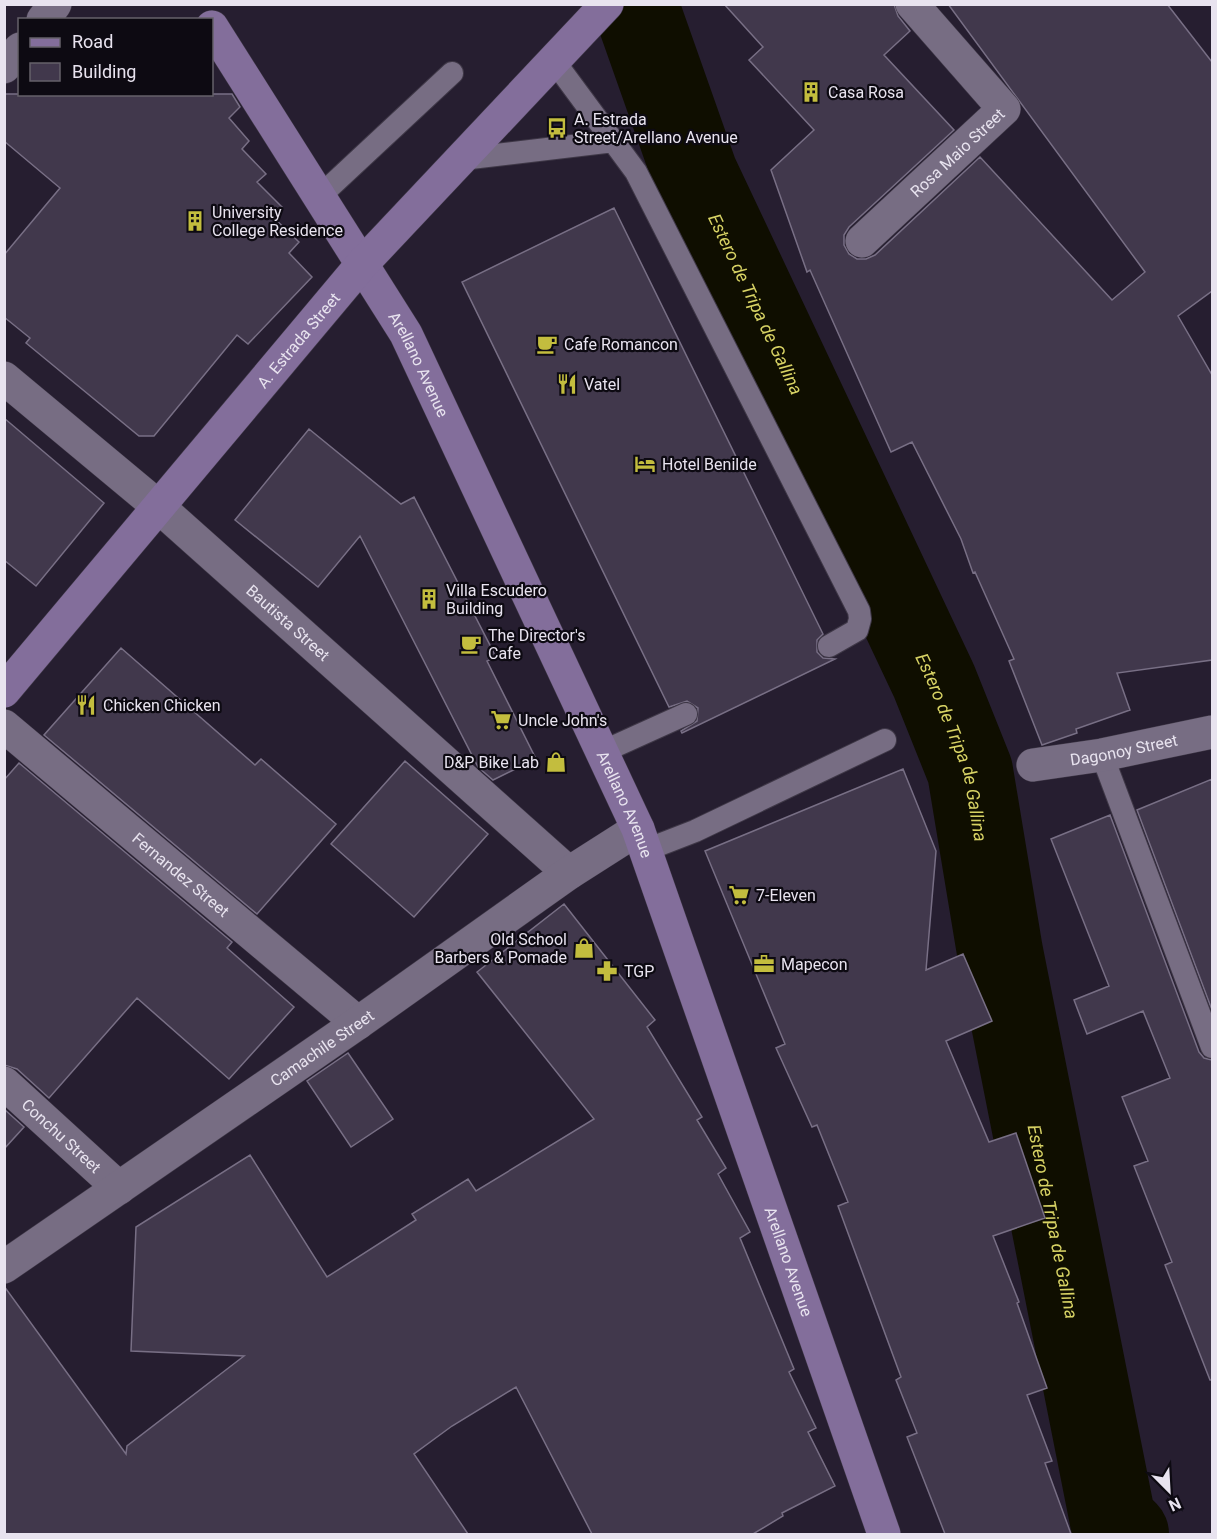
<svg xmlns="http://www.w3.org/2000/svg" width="1217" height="1539" font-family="Roboto,sans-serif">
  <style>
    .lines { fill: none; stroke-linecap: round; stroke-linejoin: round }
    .river { stroke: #0f0e00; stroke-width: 86 }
    .building { fill: #41384c; stroke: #786f85; stroke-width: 1.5 }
    .lane-casing { stroke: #3f3847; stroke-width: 24 }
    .street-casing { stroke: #3f3847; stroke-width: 34 }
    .secondary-casing { stroke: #3f3847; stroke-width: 34 }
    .lane { stroke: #776d83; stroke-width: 22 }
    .street { stroke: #776d83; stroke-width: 33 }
    .secondary { stroke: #836e9b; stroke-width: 33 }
    .labels { text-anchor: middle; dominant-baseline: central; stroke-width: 4.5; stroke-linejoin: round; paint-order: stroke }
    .poi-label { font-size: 16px; fill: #e8e3ef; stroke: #0d0a12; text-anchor: start }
    .street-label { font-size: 16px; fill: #e8e3ef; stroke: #0d0a12 }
    .water-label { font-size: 18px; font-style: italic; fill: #d7d264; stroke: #0d0a12 }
  </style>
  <rect width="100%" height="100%" fill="#261e30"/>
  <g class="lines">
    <path class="river" id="s1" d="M635 4 695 174 934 681 970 771 1000 952 1113 1521 1126 1534"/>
  </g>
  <path class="building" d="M724 4H894L898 16 910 31 884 55 954 130 849 227 844 235V245L849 254 857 259H866L875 255 980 157 1112 300 1145 272 948 4H1167L1212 62V291L1178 316 1212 375V660L1117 673 1130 710 1076 729 1077 733 1042 745 1009 661 1014 659 975 572 973 573 961 539 912 442 891 452 810 270 807 272 771 170 814 130 749 60 763 47Z
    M4 94H232L240 107 229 118 249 141 242 149 266 174 257 182 282 207 273 217 299 242 289 253 312 277 248 344 237 335 154 436H139L26 343 30 338 4 317V255L60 188 4 141Z
    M614 208 823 634 817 640V652L823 658 835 659 682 733 681 731 697 721 698 708 687 701 669 707 462 282Z
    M4 418 104 503 36 586 4 560Z
    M309 429 401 504 414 497 496 657 487 661 536 759 493 780 478 767 360 536 318 587 235 520Z
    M121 648 255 765 261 759 336 824 257 914 44 735Z
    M405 761 488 834 414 917 331 844Z
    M19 763 232 942 227 948 294 1007 229 1079 137 998 49 1098 17 1069 4 1065V780Z
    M903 769 936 851 926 970 963 954 992 1021 946 1041 989 1142 1016 1133 1045 1218 993 1236 1019 1302 1017 1303 1047 1388 1027 1395 1052 1461 1045 1463 1071 1534H945L907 1437 917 1433 896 1380 901 1377 838 1206 848 1202 817 1125 812 1127 776 1048 785 1044 705 851Z
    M1212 779V1010L1137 810Z
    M1110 815 1199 1052 1204 1058 1212 1060V1380H1210L1165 1265 1172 1262 1134 1166 1148 1161 1122 1097 1170 1078 1143 1011 1087 1034 1074 1000 1109 986 1051 839Z
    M564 904 655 1020 647 1027 702 1117 697 1120 726 1168 718 1174 750 1232 740 1238 794 1369 789 1372 816 1428 808 1432 835 1486 782 1513 783 1516 753 1534H592L516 1387 452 1426 414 1454 468 1534H4V1286L126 1454 127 1446 244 1356 131 1351 136 1227 250 1155 327 1277 416 1220 412 1214 468 1179 476 1191 594 1119 477 972Z
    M348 1053 393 1119 351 1147 307 1081Z
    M4 1109 24 1127 4 1149Z"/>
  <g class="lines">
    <g class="lane-casing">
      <path id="lane" d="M554 61 636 172 859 611 860 619 857 630 829 646
        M462 159 614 141
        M320 196 452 73
        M602 752 686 714
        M1102 755 1212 1047
        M646 850 695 831 885 740"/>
    </g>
    <g class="street-casing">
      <g id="street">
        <path d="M43 20 55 4"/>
        <path d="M4 67 20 49"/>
        <path id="s2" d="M862 241 1004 109 912 4"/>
        <path id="s3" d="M4 378 160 508 569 873"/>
        <path id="s4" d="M4 726 358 1023"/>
        <path id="s5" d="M1033 765 1102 755 1212 732"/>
        <path id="s6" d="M4 1083 119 1188"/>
        <path id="s7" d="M4 1267 358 1023 569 873 638 829"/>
      </g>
    </g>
    <g class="secondary-casing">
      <g id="secondary">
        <path id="s8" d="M212 27 406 334 638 829 884 1534"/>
        <path id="s9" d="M4 691 363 263 607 4"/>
      </g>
    </g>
    <use href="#lane" class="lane"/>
    <use href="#street" class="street"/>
    <use href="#secondary" class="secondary"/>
  </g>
  <defs>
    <g id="building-bare" transform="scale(1.62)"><path d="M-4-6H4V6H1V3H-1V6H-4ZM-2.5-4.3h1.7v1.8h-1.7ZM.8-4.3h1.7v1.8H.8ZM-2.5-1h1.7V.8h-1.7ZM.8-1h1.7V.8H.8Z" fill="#c3bd3e" stroke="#0d0a12" stroke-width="2.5" paint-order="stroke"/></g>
    <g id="bus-bare" transform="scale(1.62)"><path d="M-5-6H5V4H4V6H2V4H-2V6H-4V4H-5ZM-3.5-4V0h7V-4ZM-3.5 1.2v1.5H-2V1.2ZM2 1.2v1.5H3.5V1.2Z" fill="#c3bd3e" stroke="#0d0a12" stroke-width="2.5" paint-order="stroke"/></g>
    <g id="cafe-bare" transform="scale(1.62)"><path d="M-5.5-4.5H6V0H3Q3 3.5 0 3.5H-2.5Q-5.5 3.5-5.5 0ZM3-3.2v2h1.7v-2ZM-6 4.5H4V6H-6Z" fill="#c3bd3e" stroke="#0d0a12" stroke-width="2.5" paint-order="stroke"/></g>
    <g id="restaurant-bare" transform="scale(1.62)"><path d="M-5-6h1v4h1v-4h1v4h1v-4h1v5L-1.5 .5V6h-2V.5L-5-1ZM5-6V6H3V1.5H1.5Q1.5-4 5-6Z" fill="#c3bd3e" stroke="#0d0a12" stroke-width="2.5" paint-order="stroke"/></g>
    <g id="hotel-bare" transform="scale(1.62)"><path d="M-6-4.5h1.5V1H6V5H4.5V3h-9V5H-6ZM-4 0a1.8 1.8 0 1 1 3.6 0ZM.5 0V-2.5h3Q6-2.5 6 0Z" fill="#c3bd3e" stroke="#0d0a12" stroke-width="2.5" paint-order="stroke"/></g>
    <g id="supermarket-bare" transform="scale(1.62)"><path d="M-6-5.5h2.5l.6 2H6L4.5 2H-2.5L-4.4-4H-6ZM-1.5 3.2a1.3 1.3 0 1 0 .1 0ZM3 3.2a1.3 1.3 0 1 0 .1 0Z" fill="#c3bd3e" stroke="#0d0a12" stroke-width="2.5" paint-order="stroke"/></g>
    <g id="shop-bare" transform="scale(1.62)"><path d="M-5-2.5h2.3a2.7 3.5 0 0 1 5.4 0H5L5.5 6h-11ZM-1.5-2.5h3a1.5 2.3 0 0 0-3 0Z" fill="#c3bd3e" stroke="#0d0a12" stroke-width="2.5" paint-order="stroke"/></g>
    <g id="office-bare" transform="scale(1.62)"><path d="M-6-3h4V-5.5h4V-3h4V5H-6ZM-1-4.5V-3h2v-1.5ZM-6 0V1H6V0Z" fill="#c3bd3e" stroke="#0d0a12" stroke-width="2.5" paint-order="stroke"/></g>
    <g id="pharmacy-bare" transform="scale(1.62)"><path d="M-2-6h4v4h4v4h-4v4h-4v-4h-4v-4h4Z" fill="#c3bd3e" stroke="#0d0a12" stroke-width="2.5" paint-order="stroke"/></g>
  </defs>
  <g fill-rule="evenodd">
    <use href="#building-bare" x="811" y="92"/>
    <use href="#bus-bare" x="557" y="128"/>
    <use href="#building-bare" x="195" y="221"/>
    <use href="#cafe-bare" x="547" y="344"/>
    <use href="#restaurant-bare" x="567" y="384"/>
    <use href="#hotel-bare" x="645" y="464"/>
    <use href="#building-bare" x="429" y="599"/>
    <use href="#cafe-bare" x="471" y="644"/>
    <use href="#restaurant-bare" x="86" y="705"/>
    <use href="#supermarket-bare" x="501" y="720"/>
    <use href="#shop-bare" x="556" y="762"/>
    <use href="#supermarket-bare" x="739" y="895"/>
    <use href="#shop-bare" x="584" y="948"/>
    <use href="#office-bare" x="764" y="964"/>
    <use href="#pharmacy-bare" x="607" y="971"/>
  </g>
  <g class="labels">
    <g class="poi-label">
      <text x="828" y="92">Casa Rosa</text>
      <text x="574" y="119">A. Estrada<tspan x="574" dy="18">Street/Arellano Avenue</tspan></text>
      <text x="212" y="212">University<tspan x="212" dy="18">College Residence</tspan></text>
      <text x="564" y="344">Cafe Romancon</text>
      <text x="584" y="384">Vatel</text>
      <text x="662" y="464">Hotel Benilde</text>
      <text x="446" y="590">Villa Escudero<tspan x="446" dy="18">Building</tspan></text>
      <text x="488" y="635">The Director's<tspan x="488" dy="18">Cafe</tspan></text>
      <text x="103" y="705">Chicken Chicken</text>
      <text x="518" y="720">Uncle John's</text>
      <text x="539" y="762" text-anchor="end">D&amp;P Bike Lab</text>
      <text x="756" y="895">7-Eleven</text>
      <text x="567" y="939" text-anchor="end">Old School<tspan x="567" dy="18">Barbers &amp; Pomade</tspan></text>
      <text x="781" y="964">Mapecon</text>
      <text x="624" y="971">TGP</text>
    </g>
    <g class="street-label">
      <text stroke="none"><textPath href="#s2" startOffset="130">Rosa Maio Street</textPath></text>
      <text stroke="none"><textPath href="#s9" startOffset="458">A. Estrada Street</textPath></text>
      <text stroke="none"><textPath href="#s8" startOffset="396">Arellano Avenue</textPath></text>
      <text stroke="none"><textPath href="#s3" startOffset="375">Bautista Street</textPath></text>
      <text stroke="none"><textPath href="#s5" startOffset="92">Dagonoy Street</textPath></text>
      <text stroke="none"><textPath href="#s8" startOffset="882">Arellano Avenue</textPath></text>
      <text stroke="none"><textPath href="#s4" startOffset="231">Fernandez Street</textPath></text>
      <text stroke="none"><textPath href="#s7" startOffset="386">Camachile Street</textPath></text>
      <text stroke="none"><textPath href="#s6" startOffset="78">Conchu Street</textPath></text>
      <text stroke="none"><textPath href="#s8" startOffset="1368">Arellano Avenue</textPath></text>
    </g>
    <g class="water-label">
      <text stroke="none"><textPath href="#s1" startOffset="324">Estero de Tripa de Gallina</textPath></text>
      <text stroke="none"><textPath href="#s1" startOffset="810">Estero de Tripa de Gallina</textPath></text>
      <text stroke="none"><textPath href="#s1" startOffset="1296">Estero de Tripa de Gallina</textPath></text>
    </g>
  </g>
  <rect width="1217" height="1539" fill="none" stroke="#e8e3ef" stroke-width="12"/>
  <rect x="18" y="18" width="195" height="78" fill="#0d0a12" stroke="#65616a" stroke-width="1.5"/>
  <rect x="30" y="38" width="30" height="9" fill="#836e9b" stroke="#65616a" stroke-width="1.5"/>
  <text x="72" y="48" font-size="18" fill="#e8e3ef">Road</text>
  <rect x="30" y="63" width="30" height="18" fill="#41384c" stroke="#65616a" stroke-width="1.5"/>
  <text x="72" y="78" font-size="18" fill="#e8e3ef">Building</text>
  <g transform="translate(1169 1491) rotate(156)" stroke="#0d0a12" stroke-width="4.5" paint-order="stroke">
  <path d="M0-4.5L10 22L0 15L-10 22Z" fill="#e8e3ef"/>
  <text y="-9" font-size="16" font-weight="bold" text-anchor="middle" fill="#e8e3ef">N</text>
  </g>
</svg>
